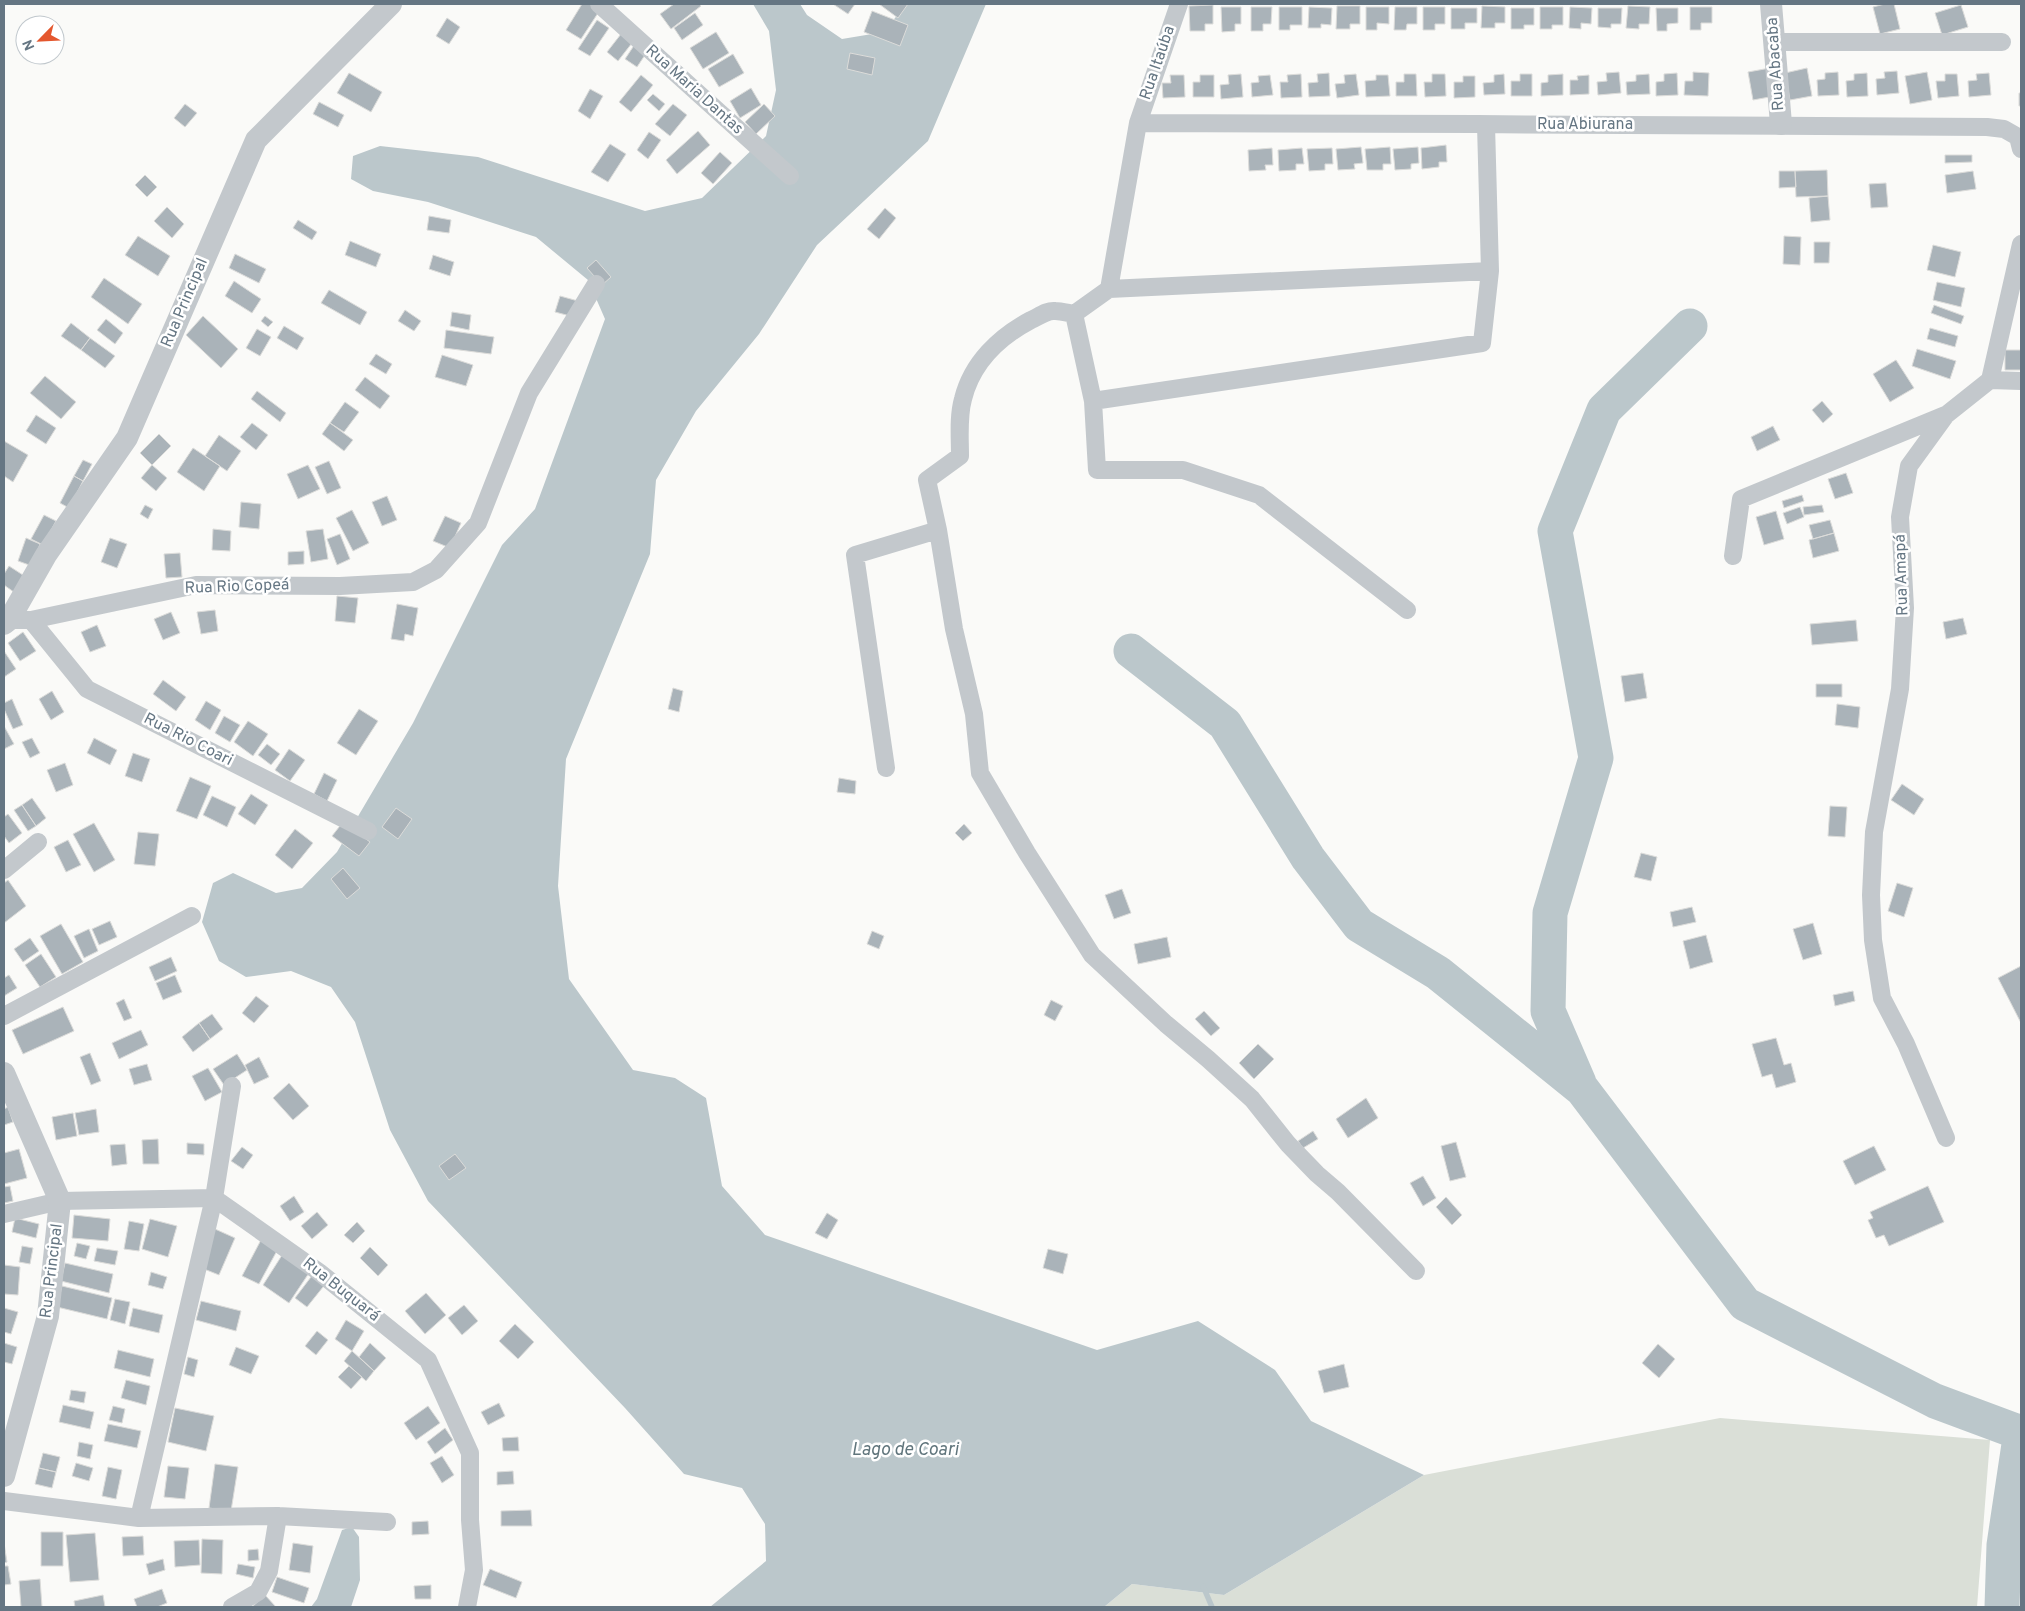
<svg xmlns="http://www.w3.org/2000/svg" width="2025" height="1611" font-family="Overpass,sans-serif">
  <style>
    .green { fill: #dadfd7 }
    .water { fill: #bbc7cb }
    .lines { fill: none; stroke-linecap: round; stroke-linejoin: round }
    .stream { stroke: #bbc7cb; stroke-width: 5.5 }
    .river { stroke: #bbc7cb; stroke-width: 35 }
    .building { fill: #aab3b9; stroke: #dcdcda }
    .minor { stroke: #c3c8cc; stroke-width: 18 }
    .tertiary { stroke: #c3c8cc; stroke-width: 22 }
    .labels { text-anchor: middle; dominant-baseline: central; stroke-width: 5; stroke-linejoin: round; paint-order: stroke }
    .street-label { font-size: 16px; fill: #657683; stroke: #fff }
    .water-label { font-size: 18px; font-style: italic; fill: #60757c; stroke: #fff }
  </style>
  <rect width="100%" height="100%" fill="#fafaf8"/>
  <path class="green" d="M1720 1418 1990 1440 1977 1607H1104L1132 1584 1224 1595 1424 1475Z"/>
  <path class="water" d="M753 4H800L807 15 842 39 884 32 906 4H986L928 141 817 245 759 334 696 411 656 480 650 554 566 759 558 886 569 979 633 1070 675 1078 706 1098 722 1186 765 1235 1097 1350 1198 1321 1275 1370 1311 1421 1424 1475 1224 1595 1132 1584 1104 1607H710L766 1561 765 1524 742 1488 684 1474 625 1408 428 1201 390 1130 355 1022 331 987 291 971 246 977 219 961 202 922 213 883 233 873 276 893 302 888 337 852 413 723 502 545 535 509 605 319 588 280 536 237 428 202 373 191 351 179 353 156 380 146 478 157 645 211 702 198 766 136 776 90 769 31Z
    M352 1527 359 1537 360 1580 351 1607H311L317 1599 342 1530Z"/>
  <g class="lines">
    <path class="stream" d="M1203 1586 1212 1607"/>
    <path class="river" d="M1131 651 1225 724 1308 858 1359 925 1438 973 1582 1089 1745 1304 1935 1401 2021 1433
      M1579 1083 1548 1011 1550 913 1596 758 1555 531 1604 410 1690 326
      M2002 1607 2004 1545 2021 1431"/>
  </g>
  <path class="building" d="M582 4H590L600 10 581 39 566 30Z
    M674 4H699L701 6 671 29 660 14Z
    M833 4H855L848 14Z
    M879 4H908L898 18Z
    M1885 4H1894L1900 29 1880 34 1873 7Z
    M1213 5V24H1205V31H1190L1189 6Z
    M1961 5 1968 27 1942 35 1935 13Z
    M1337 6H1360V24H1350V29H1336Z
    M1482 6 1505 7V23H1495V28H1481Z
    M1628 6 1650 7 1649 24H1639V29L1626 28Z
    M1221 7H1241V24H1235V31L1222 32Z
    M1251 7H1272L1271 24H1263V31H1251Z
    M1279 7H1302V25H1290V30H1279Z
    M1309 7 1332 8 1331 25 1321 24V28H1308Z
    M1366 7H1389V24L1377 23V30H1366Z
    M1395 7H1417V24H1407L1406 30H1394Z
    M1423 7H1445V24H1435V30H1423Z
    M1540 7H1563V25H1552V29H1540Z
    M1570 7 1592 8 1591 24 1581 23V29L1569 28Z
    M1690 7H1712V23H1701V30H1690Z
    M1451 8H1477V23H1465V29H1451Z
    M1511 8H1534V25H1524V29H1511Z
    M1598 8H1622L1621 24H1611V28L1598 27Z
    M1656 8H1678V23L1667 24V31H1657Z
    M872 11 908 25 900 46 864 32Z
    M695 13 703 25 682 40 674 28Z
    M447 18 460 27 449 44 436 36Z
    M597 20 609 28 590 56 578 49Z
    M716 32 729 53 703 69 690 48Z
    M621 34 632 43 618 61 607 52Z
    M635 44 647 52 637 67 625 59Z
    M850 53 875 58 872 75 847 69Z
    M733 54 744 73 719 87 708 69Z
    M1770 68 1775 96 1753 100 1748 72Z
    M1807 68 1812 96 1790 100 1785 73Z
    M1897 71 1899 93 1877 95 1876 79 1885 78 1884 72Z
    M1619 72 1621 93 1598 95 1597 82 1607 81 1606 73Z
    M1693 72 1709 73 1708 96 1684 95 1685 81H1693Z
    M1838 72 1839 95 1818 96 1817 80 1825 79V73Z
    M1927 72 1932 100 1910 104 1905 76Z
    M349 73 382 92 371 112 337 93Z
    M1329 73 1330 96 1309 97 1308 83 1318 82 1317 74Z
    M1677 73 1678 95 1656 96V82L1664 81V74Z
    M1867 73 1868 96 1847 97 1846 81 1854 80V74Z
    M1989 73 1991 95 1969 97 1968 81 1977 80 1976 74Z
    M1241 74 1243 97 1221 99 1220 85 1229 84 1228 75Z
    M1301 74 1302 97 1281 98 1280 82H1288L1287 75Z
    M1356 74 1359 95 1337 98 1335 84 1345 83 1344 75Z
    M1404 74H1416L1417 96H1396V82H1404Z
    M1432 74H1445L1446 96 1425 97 1424 82H1432Z
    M1504 74 1505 94 1484 95 1483 83 1494 82V75Z
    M1520 74H1532V96H1511V81H1520Z
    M1563 74V95L1541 96V83L1548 82V75Z
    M1649 74 1650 94 1627 95 1626 82 1636 81V75Z
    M1945 74H1957L1959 96 1938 98 1936 81H1945Z
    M641 75 653 85 631 112 619 102Z
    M1170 75H1184L1185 97 1163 98 1162 83H1171Z
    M1200 75H1214V97H1193V82H1200Z
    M1270 75 1273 95 1252 97 1251 83 1259 82 1258 76Z
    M1376 75H1388L1390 96 1366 97 1365 81 1376 80Z
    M1589 75V94L1570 95V80H1578L1577 76Z
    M1463 76H1475V97L1454 98V82H1463Z
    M751 88 761 105 740 118 730 101Z
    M590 89 603 96 590 119 578 111Z
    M2019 93H2021V106H2019Z
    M653 94 665 104 659 111 647 100Z
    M319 102 344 115 338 127 313 114Z
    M185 104 197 113 185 127 174 118Z
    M673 104 687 115 670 136 655 124Z
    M764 104 775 116 756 134 745 122Z
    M698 131 710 145 677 174 666 160Z
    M649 132 661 140 648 159 637 150Z
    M610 144 626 154 608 182 591 172Z
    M1446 145 1447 162H1439V167L1422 169 1421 148Z
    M1361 147 1363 163 1354 164 1355 169 1338 170 1336 149Z
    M1390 147 1391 164H1383V170H1367L1365 149Z
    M1418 147 1419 163 1411 164V169L1395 170 1393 149Z
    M1272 148 1273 165H1265L1266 170 1249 171 1248 150Z
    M1302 148 1304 164H1296V170L1279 171 1278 150Z
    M1332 148 1333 164H1325V170L1309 171 1307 149Z
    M720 152 732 163 713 184 701 173Z
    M1945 155H1972V162L1945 163Z
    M1827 170 1828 196 1796 197 1795 171Z
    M1779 171H1795L1796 187 1779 188Z
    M1973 171 1976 189 1947 193 1945 175Z
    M145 175 157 187 147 197 135 185Z
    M1886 183 1888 207 1871 208 1869 184Z
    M1828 196 1830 220 1811 222 1809 198Z
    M167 207 184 224 172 238 154 221Z
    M885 208 896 218 879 239 867 229Z
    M429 216 451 220 449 233 427 230Z
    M298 220 317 232 312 240 293 228Z
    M138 236 170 256 158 276 125 255Z
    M1784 236 1801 237 1800 265 1783 264Z
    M350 241 381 254 376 267 345 255Z
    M1814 242H1830L1829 263H1814Z
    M1933 245 1961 252 1955 277 1927 270Z
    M235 254 266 269 259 283 229 268Z
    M433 255 454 262 450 276 429 269Z
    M596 260 611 277 602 285 587 268Z
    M104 278 142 304 128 324 91 297Z
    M234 281 261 299 252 313 225 296Z
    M1937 282 1965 288 1961 307 1933 300Z
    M329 290 367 312 360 325 321 303Z
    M560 296 578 301 574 317 555 312Z
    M1934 305 1964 316 1961 324 1931 313Z
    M405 310 421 321 414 331 398 321Z
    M452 312 471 315 469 330 450 326Z
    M203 316 238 349 221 368 186 335Z
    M265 316 273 322 268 327 261 321Z
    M106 319 123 333 115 344 97 330Z
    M71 323 90 338 81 350 61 336Z
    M284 326 304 338 297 350 277 338Z
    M1930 328 1958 336 1955 347 1927 339Z
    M257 329 271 337 260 356 246 348Z
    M446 330 494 337 491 354 444 348Z
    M90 338 115 356 105 368 81 350Z
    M1917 349 1956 361 1950 379 1912 366Z
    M2005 350H2021V370H2005Z
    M376 354 392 364 386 374 369 364Z
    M442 355 473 365 466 386 435 377Z
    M1896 360 1914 388 1890 402 1873 374Z
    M45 376 76 402 61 419 30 393Z
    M365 377 390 396 380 409 355 390Z
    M257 391 286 413 280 422 251 399Z
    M1822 401 1833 414 1823 423 1812 410Z
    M345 402 359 412 344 432 330 423Z
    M36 415 56 428 46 444 26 431Z
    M252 423 268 435 256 450 240 437Z
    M330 423 353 440 344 451 322 434Z
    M1773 426 1780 440 1757 451 1751 437Z
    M159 434 171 446 152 465 140 453Z
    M219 435 241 451 227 471 205 456Z
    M4 441 28 455 13 482 4 476Z
    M193 448 220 466 204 491 177 472Z
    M83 460 92 464 83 481 74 476Z
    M329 461 341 488 327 494 315 467Z
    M152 465 167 478 156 491 141 478Z
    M308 465 320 489 298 499 287 474Z
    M1846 473 1853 493 1835 499 1828 479Z
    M74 476 83 481 69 508 60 503Z
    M1802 495 1804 501 1784 508 1782 501Z
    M387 496 397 520 382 526 372 502Z
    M241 502 261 504 259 529 239 527Z
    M145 505 153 509 148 519 140 514Z
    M1822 505 1824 512 1804 515 1803 507Z
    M1800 507 1804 517 1787 524 1783 513Z
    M352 510 369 543 353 551 336 518Z
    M1776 511 1784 539 1764 545 1756 517Z
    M44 515 56 521 43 545 31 539Z
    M445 516 461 523 450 548 433 541Z
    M1830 520 1834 533 1813 539 1809 525Z
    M213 529 231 531 230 551 212 550Z
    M323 529 328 559 311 562 306 531Z
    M1834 533 1839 551 1813 558 1809 540Z
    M340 534 350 559 337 565 327 539Z
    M26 538 40 544 32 566 18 561Z
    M110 538 127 544 117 568 101 562Z
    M304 551V564L288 565V552Z
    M180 553 182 577 166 578 164 554Z
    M9 566 29 579 18 595 4 585V574Z
    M337 596 358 598 355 623 335 621Z
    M397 604 418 608 413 636 405 634 404 641 391 639Z
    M215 610 218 631 201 634 197 612Z
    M171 612 180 633 163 640 154 619Z
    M1963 618 1967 634 1946 639 1943 622Z
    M1856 620 1858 641 1812 645 1810 624Z
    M97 625 106 646 90 652 81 632Z
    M23 632 36 651 20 661 8 643Z
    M4 651 16 669 4 677Z
    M1643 673 1647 698 1625 702 1621 676Z
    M163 680 186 697 176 711 153 694Z
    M1816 684H1842V697H1816Z
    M673 688 683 691 679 712 668 709Z
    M52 691 64 712 51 720 39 699Z
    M12 699 23 725 13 729 4 709V703Z
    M206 701 221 710 210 730 195 720Z
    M1837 704 1860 707 1858 728 1835 725Z
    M359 709 378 721 356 755 337 743Z
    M224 716 240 725 230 742 215 733Z
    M248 721 268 734 253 756 234 742Z
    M4 726 14 744 4 749Z
    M32 738 40 753 30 758 22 742Z
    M94 738 117 750 110 765 87 753Z
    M267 744 280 754 271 765 258 755Z
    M289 749 305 760 290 781 275 770Z
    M133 753 150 759 142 782 125 776Z
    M65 763 73 785 56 792 47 770Z
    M324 773 337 780 327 801 314 794Z
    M190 777 211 786 197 819 176 811Z
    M839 778 856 781 855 794 837 792Z
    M1902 784 1924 799 1914 815 1891 800Z
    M251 794 268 805 255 825 238 814Z
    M212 796 236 807 227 827 203 815Z
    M32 798 46 818 36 826 22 805Z
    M22 805 36 826 28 831 14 810Z
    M1830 806 1847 807 1845 837 1828 836Z
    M396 808 412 819 398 839 382 827Z
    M8 814 22 833 9 843 4 836V817Z
    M343 822 370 842 359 856 332 836Z
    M94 823 115 860 94 872 73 834Z
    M964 824 972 833 963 841 955 833Z
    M295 829 313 843 292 869 275 855Z
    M138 832 159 834 155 866 134 864Z
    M68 840 81 865 66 872 54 847Z
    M1641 853 1657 857 1651 881 1634 877Z
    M343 868 360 888 347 899 331 879Z
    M8 880 26 906 4 923V883Z
    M1897 883 1913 888 1904 917 1888 911Z
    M1122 889 1131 913 1114 919 1105 895Z
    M1692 907 1696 922 1673 927 1670 912Z
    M110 921 117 937 99 945 92 929Z
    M1813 923 1822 954 1803 960 1793 929Z
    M61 924 83 962 62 974 40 936Z
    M89 929 98 951 84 958 74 936Z
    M872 931 884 936 879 949 867 944Z
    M1706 935 1713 962 1690 969 1683 941Z
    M1167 937 1171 957 1138 964 1134 944Z
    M30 938 39 951 23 962 14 949Z
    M41 954 56 977 40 987 25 965Z
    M171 957 177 971 155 981 149 967Z
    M2021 966V1023L1998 978Z
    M9 975 17 988 4 996V978Z
    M175 975 182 992 163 1000 156 983Z
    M1853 991 1855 1001 1835 1006 1833 995Z
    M256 996 269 1006 254 1023 242 1013Z
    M124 999 132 1018 124 1021 116 1003Z
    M1051 1000 1063 1006 1055 1021 1044 1015Z
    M63 1007 74 1031 23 1054 12 1030Z
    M1204 1011 1220 1028 1211 1036 1195 1019Z
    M212 1014 223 1029 210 1039 199 1023Z
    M199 1023 210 1039 193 1052 182 1037Z
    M141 1030 148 1045 119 1059 112 1043Z
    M1776 1038 1784 1065 1791 1063 1796 1082 1776 1088 1772 1074 1762 1077 1752 1044Z
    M1258 1044 1274 1059 1254 1079 1239 1063Z
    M90 1053 101 1081 91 1085 80 1057Z
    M237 1054 247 1070 224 1085 213 1069Z
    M259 1057 269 1077 254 1084 245 1065Z
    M147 1064 152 1080 134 1085 129 1069Z
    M208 1068 222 1092 205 1101 192 1076Z
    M289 1083 309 1106 293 1120 273 1098Z
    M1366 1098 1378 1118 1348 1138 1336 1119Z
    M8 1107 13 1122 4 1125V1109Z
    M96 1109 99 1132 79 1135 75 1113Z
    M73 1113 77 1136 56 1140 52 1117Z
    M1313 1131 1318 1139 1303 1148 1298 1141Z
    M158 1139 159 1164H143L142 1140Z
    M1456 1142 1466 1177 1450 1181 1441 1146Z
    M187 1143 204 1144V1155L187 1154Z
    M125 1144 127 1164 112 1166 110 1145Z
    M1874 1146 1886 1170 1855 1185 1843 1161Z
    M242 1147 253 1155 243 1169 231 1161Z
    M19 1149 27 1178 4 1184V1153Z
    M455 1154 466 1168 449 1180 439 1166Z
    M1423 1176 1436 1198 1423 1206 1410 1183Z
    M10 1186 13 1201 4 1203V1187Z
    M1928 1186 1944 1222 1889 1246 1884 1235 1876 1238 1868 1220 1873 1218 1870 1212Z
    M294 1196 304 1212 290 1221 280 1206Z
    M1446 1197 1462 1215 1452 1225 1436 1207Z
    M317 1212 328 1225 312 1239 301 1226Z
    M827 1213 838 1220 827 1239 815 1233Z
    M74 1215 110 1219 108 1241 72 1238Z
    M15 1218 39 1224 36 1238 12 1232Z
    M150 1219 177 1226 168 1257 142 1249Z
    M129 1221 144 1224 139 1251 124 1249Z
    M357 1222 365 1231 353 1243 344 1235Z
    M215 1229 235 1238 219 1275 199 1267Z
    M262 1238 279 1247 259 1284 242 1276Z
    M77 1243 90 1246 86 1259 74 1256Z
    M22 1246 33 1248 30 1264 19 1262Z
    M370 1247 388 1265 378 1276 360 1258Z
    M97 1248 118 1251 115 1265 94 1261Z
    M1048 1249 1068 1254 1063 1274 1043 1268Z
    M284 1252 311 1270 289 1303 263 1285Z
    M65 1263 113 1274 109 1293 61 1281Z
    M4 1265 20 1267 18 1295 4 1294Z
    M151 1272 167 1277 163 1289 148 1285Z
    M314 1273 327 1282 307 1307 295 1298Z
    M62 1286 112 1298 107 1319 57 1307Z
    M426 1293 446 1315 425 1334 405 1311Z
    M115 1299 130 1302 125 1324 110 1320Z
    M201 1301 241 1311 236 1331 196 1320Z
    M464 1305 478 1321 462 1335 448 1318Z
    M4 1308 18 1312 11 1334 4 1332Z
    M133 1308 163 1315 159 1333 129 1326Z
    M346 1320 364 1331 352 1351 335 1339Z
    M515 1324 534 1342 518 1359 499 1341Z
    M317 1331 328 1340 316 1355 305 1346Z
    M4 1343 17 1347 12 1364 4 1362Z
    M370 1343 386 1358 374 1371 359 1357Z
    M1658 1344 1675 1359 1659 1378 1642 1363Z
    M236 1347 259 1356 251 1374 229 1365Z
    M118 1350 154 1359 150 1377 114 1368Z
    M352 1351 374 1371 366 1381 344 1361Z
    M188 1357 198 1360 194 1377 184 1374Z
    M1344 1364 1349 1387 1324 1393 1318 1371Z
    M349 1366 362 1377 351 1389 338 1377Z
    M126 1380 150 1386 146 1405 121 1398Z
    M71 1390 86 1392 84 1403 69 1400Z
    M499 1403 505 1416 488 1425 481 1412Z
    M63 1405 94 1412 90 1429 59 1422Z
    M113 1406 125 1409 122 1423 109 1420Z
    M428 1406 440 1423 416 1440 404 1423Z
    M175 1408 214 1416 206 1451 168 1442Z
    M108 1424 141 1431 137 1448 104 1441Z
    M445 1428 453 1440 435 1454 427 1442Z
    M518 1437 519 1451H503L502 1438Z
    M79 1442 93 1445 90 1459 77 1456Z
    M43 1453 60 1457 56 1472 39 1468Z
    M442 1456 454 1475 442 1483 430 1463Z
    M76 1463 93 1468 89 1481 72 1476Z
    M215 1464 238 1467 231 1511 209 1508Z
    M168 1466 189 1468 185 1499 164 1497Z
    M108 1467 122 1470 116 1499 102 1496Z
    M39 1468 56 1472 52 1488 35 1484Z
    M513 1471 514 1484 497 1485V1472Z
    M531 1510 532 1526H501V1511Z
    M428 1521 429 1534 412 1535V1522Z
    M41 1532H63V1566H41Z
    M95 1533 99 1580 70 1582 66 1535Z
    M143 1536 144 1555 123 1556 122 1537Z
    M202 1539 223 1540 222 1574 201 1573Z
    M199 1540 200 1565 175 1567 174 1541Z
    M4 1543 7 1562 4 1563Z
    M293 1543 313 1546 310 1573 289 1570Z
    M258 1549 259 1560 248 1561V1550Z
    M163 1559 165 1570 149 1575 146 1564Z
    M238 1564 255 1567 253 1578 236 1574Z
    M4 1566H8L11 1584 4 1585Z
    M490 1569 522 1582 516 1598 483 1585Z
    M277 1577 309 1588 304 1603 272 1592Z
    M40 1579 42 1607H21L19 1581Z
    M431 1585V1599H415L414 1586Z
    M162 1589 167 1603 157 1607H137L134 1599Z
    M103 1595 105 1607H75L74 1601Z
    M265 1595 276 1607H252Z"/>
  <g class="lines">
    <path class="minor" d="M599 4 790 176
      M1179 4 1138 123 1109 289 1074 314C1068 313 1061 311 1055 311 1047 310 1038 317 1031 320 999 337 972 363 963 399 958 417 960 437 960 456L927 480 938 530 954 629 974 714 980 773 1027 853 1092 955 1166 1024 1208 1059 1252 1099 1288 1144 1317 1174 1338 1192 1416 1271
      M1774 42H2002
      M1138 123C1421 125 1704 123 1987 127L2004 129 2018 137 2021 149
      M1109 289 1490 271
      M1074 314 1093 401 1097 470H1183L1259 495 1407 610
      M1990 380 2021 381
      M1093 401 1482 343 1490 271 1486 125
      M1733 556 1741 499 1945 415
      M9 620H31L196 585 340 586 413 582 436 570 478 523 529 393 596 284
      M31 620 87 689 368 831
      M886 768 855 555 938 530
      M4 870 38 842
      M4 1016 192 916
      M1946 1138 1906 1044 1882 998 1873 940 1871 895 1874 832 1900 689 1905 608 1900 517 1909 466 1946 415 1990 380 2021 244
      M4 1214 60 1201 214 1198 319 1272 428 1360 470 1453V1520L474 1570 467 1607
      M4 1501 139 1518 278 1516 387 1522
      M139 1518 214 1198 232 1086
      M232 1607 258 1592 269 1571 278 1516"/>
    <path class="tertiary" d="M1771 4 1781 124
      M4 624 9 620 46 555 127 438 256 140 391 4
      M4 1073 60 1201 48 1316 4 1476"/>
  </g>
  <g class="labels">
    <g class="street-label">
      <text transform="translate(1158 63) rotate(-71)">Rua Itaúba</text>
      <text transform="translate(1776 64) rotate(-94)">Rua Abacaba</text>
      <text transform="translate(694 90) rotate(42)">Rua Maria Dantas</text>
      <text x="1585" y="125">Rua Abiurana</text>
      <text transform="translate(185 303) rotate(-67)">Rua Principal</text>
      <text transform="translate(1902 575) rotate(-92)">Rua Amapá</text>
      <text transform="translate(237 587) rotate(-2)">Rua Rio Copeá</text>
      <text transform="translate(188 740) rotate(27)">Rua Rio Coari</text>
      <text transform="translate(52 1271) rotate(-83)">Rua Principal</text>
      <text transform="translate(341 1290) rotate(38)">Rua Buquará</text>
    </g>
    <g class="water-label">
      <text x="905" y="1450">Lago de Coari</text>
    </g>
  </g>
  <rect width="2025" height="1611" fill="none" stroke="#657683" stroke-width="10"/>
  <g transform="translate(40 40) rotate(246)"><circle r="24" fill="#ffffff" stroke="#c1c8cd"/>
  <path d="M0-4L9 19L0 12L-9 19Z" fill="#e4572e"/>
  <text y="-8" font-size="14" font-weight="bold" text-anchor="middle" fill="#657683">N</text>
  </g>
</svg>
